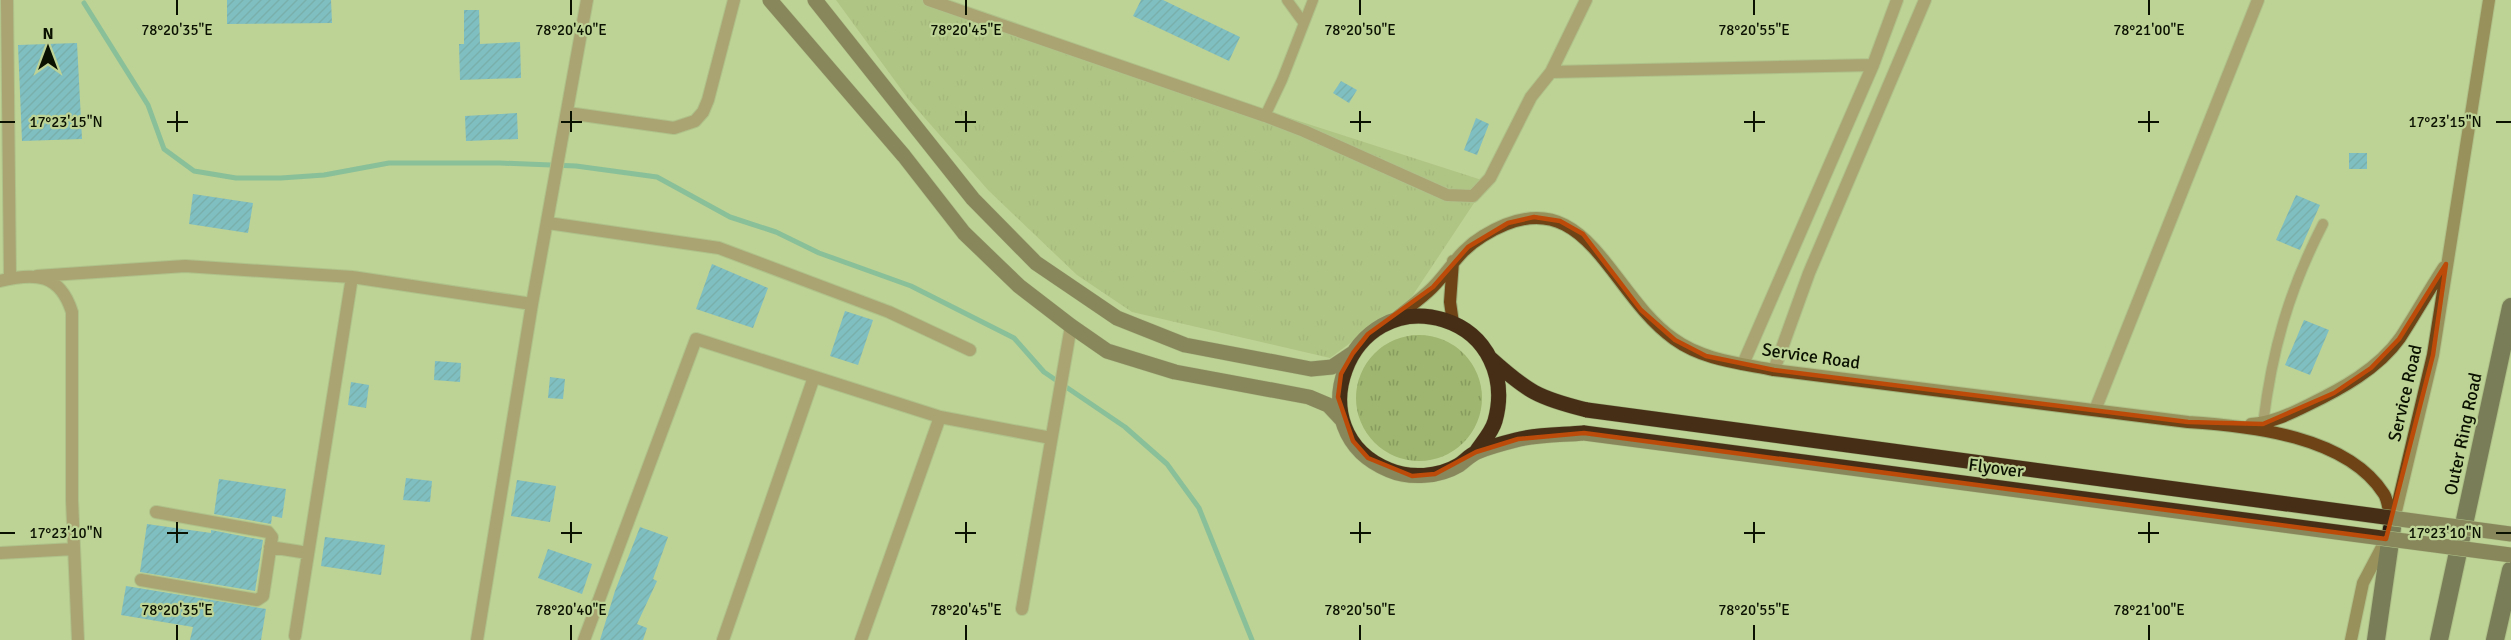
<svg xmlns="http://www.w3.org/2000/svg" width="2511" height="640" font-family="Signika,sans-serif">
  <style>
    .grass { fill: url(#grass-tufts) }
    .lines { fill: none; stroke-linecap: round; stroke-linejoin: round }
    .stream { stroke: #4aaa9d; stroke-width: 5 }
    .building { fill: url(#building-hatch) }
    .lane-casing { stroke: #9daf7a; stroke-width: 12 }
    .street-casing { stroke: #9daf7a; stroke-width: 14 }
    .secondary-casing { stroke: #9daf7a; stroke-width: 14 }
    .primary-casing { stroke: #9daf7a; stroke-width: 16 }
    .highway-casing { stroke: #9daf7a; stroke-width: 20 }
    .lane { stroke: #926d49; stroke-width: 10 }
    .street { stroke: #926d49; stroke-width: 12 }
    .secondary { stroke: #6e4315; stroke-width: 12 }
    .primary { stroke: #462d15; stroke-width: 15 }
    .highway { stroke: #281a0e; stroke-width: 18 }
    .primary-bridge-casing { stroke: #9daf7a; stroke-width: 16; stroke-linecap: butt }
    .primary-bridge { stroke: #462d15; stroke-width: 15 }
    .marked { fill: none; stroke: #bc4b0a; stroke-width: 4.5; stroke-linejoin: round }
    .ticks { fill: none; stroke: #0b1100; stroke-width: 2 }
    .labels { text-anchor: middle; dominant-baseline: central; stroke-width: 4.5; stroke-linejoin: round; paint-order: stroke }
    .street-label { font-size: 18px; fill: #0b1100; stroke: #bdd295 }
    .ticks-label { font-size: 15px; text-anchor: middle; fill: #0b1100; stroke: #bdd295; stroke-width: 4.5; stroke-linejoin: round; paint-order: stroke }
  </style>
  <defs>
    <pattern id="grass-tufts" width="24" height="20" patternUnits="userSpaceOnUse" patternTransform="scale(1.5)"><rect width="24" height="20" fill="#9eb66f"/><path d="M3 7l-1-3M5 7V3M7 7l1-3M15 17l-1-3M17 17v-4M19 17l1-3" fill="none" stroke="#879b5e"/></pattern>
    <pattern id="building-hatch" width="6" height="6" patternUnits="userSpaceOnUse" patternTransform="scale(1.5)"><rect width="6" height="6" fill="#33a8f7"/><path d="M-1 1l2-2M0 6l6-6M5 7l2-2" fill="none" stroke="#2987c6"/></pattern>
  </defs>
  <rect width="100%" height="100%" fill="#bdd295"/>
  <path class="grass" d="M836 0H923L1488 182 1411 298 1330 358 1132 312 1077 275 988 190 909 100Z
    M1356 398a63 63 0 1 1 126 0a63 63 0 1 1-126 0Z"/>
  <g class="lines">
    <path class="stream" d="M84 3 148 105 164 149 194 171 236 178H281L324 175 389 163H500L576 166 657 177 730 217 776 232 819 253 911 286 1014 338 1044 372 1125 427 1167 464 1199 508 1252 640"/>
  </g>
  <path class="building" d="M227 0H331L332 23 227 24Z
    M1141 0H1163L1240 37 1229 61 1133 16Z
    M464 10H479L480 44 520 42 521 78 460 80 459 44H464Z
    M77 43 82 139 22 141 18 45Z
    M1341 81 1357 90 1349 103 1333 93Z
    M517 113 518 139 466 141 465 116Z
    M1476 118 1489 124 1477 155 1464 150Z
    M2349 153H2367V169H2349Z
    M193 194 253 203 248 233 189 224Z
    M2296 195 2320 205 2300 250 2276 240Z
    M712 264 768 288 753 328 696 309Z
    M845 311 873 320 858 365 830 356Z
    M2304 320 2329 330 2310 375 2285 365Z
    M435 361 461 363 460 382 434 380Z
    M550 377 565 379 563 399 548 398Z
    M351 382 369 385 366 408 348 405Z
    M406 478 432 481 430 502 403 500Z
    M219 479 286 489 282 518 272 516 271 524 214 514Z
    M517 480 556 486 550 522 511 516Z
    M147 524 211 533V530L263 540 255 591 140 572Z
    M640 527 668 537 653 579 657 581 637 624 647 628 643 640H600L615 591Z
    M325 537 385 545 381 575 321 566Z
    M548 549 592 564 582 594 538 578Z
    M126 586 266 609 261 640H190L193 627 121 615Z"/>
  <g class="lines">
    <g class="lane-casing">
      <path id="lane" d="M1287 0 1303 22
        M1265 116 1282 80 1313 0
        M2263 424C2272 350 2289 290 2323 224"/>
    </g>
    <g class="street-casing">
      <path id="street" d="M7 0 10 279
        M929 0 1265 116 1304 131 1447 195 1473 196 1490 178 1531 97 1551 72 1586 0
        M1551 72 1873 65
        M568 113 674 128 695 121 703 112 708 100 734 0
        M548 223 719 248 889 312 970 350
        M37 276 185 266 352 277 532 304
        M0 281C36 272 60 274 72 312V500L78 640
        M1743 364 1873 65 1897 0
        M1774 370 1809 273 1925 0
        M2095 410 2258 0
        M270 547 308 553
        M0 553 74 549
        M141 580 257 600 263 596 272 537 268 532 156 512
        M1022 609 1071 326
        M295 636 352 277
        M477 640 532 304 587 0
        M584 640 696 339 940 417 1051 438
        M723 640 814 377
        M861 640 940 417"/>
    </g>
    <g class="secondary-casing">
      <path id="secondary" d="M1393 320C1406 309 1421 299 1432 288 1451 269 1458 251 1483 236 1586 173 1606 291 1674 339 1703 360 1740 363 1774 370L2188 422C2251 426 2347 436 2384 494 2389 502 2389 516 2391 525
        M1453 323 1450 302 1453 261
        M2251 424C2271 423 2290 414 2308 405 2341 389 2378 369 2400 338 2415 315 2429 290 2444 267
        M2351 640 2363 583 2392 528 2433 355 2489 0"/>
    </g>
    <g class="primary-casing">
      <path id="primary" d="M770 0 904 156 964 233 1019 286 1071 326 1107 351 1175 372 1309 397 1328 405 1342 420
        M815 0 973 199 1036 263 1117 318 1185 345 1311 369 1332 367 1353 353
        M1490 358C1528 392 1538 398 1587 410
        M1476 452C1482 443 1492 432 1495 421 1507 378 1488 334 1444 320 1348 291 1295 432 1389 470 1410 479 1439 477 1459 465 1465 461 1470 455 1477 452 1489 447 1504 443 1516 440 1538 434 1562 435 1584 433"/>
    </g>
    <g class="highway-casing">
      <path id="highway" d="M2376 640 2392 528
        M2439 640 2511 307
        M2495 640 2511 570"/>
    </g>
    <use href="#lane" class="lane"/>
    <use href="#street" class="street"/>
    <use href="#secondary" class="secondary"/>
    <use href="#primary" class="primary"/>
    <use href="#highway" class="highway"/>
    <g class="primary-bridge-casing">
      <path id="primary-bridge" d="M1587 410 2511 534
        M1584 433 2511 555"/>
    </g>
    <use href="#primary-bridge" class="primary-bridge"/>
  </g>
  <path d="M0 0H2511V640H0ZM1534 217 1560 221 1583 234 1641 310 1675 340 1706 356 1774 370 2188 422 2263 424 2334 393 2371 368 2399 339 2446 264 2433 355 2386 539 1584 433 1518 439 1476 452 1435 474 1412 476 1368 458 1353 441 1338 397 1341 374 1353 353 1368 334 1433 287 1468 247 1508 223Z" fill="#bdd295" fill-opacity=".55" fill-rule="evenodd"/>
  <path class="marked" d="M1534 217 1560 221 1583 234 1641 310 1675 340 1706 356 1774 370 2188 422 2263 424 2334 393 2371 368 2399 339 2446 264 2433 355 2386 539 1584 433 1518 439 1476 452 1435 474 1412 476 1368 458 1353 441 1338 397 1341 374 1353 353 1368 334 1433 287 1468 247 1508 223Z"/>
  <path class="ticks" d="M177 0V15M571 0V15M966 0V15M1360 0V15M1754 0V15M2149 0V15M177 111V132M571 111V132M966 111V132M1360 111V132M1754 111V132M2149 111V132M0 122H15M167 122H188M561 122H582M955 122H976M1350 122H1371M1744 122H1765M2138 122H2159M2496 122H2511M177 522V543M571 522V543M966 522V543M1360 522V543M1754 522V543M2149 522V543M0 533H15M167 533H188M561 533H582M955 533H976M1350 533H1371M1744 533H1765M2138 533H2159M2496 533H2511M177 625V640M571 625V640M966 625V640M1360 625V640M1754 625V640M2149 625V640"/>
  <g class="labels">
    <g class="street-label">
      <text transform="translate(1811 356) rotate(8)">Service Road</text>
      <text transform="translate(2405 393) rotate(-77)">Service Road</text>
      <text transform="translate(2463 434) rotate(-78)">Outer Ring Road</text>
      <text transform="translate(1996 468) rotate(7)">Flyover</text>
    </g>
  </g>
  <g class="ticks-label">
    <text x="177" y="35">78°20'35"E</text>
    <text x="571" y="35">78°20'40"E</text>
    <text x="966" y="35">78°20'45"E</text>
    <text x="1360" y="35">78°20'50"E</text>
    <text x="1754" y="35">78°20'55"E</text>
    <text x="2149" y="35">78°21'00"E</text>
    <text x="66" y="127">17°23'15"N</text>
    <text x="2445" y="127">17°23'15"N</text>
    <text x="66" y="538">17°23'10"N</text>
    <text x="2445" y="538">17°23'10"N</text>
    <text x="177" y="615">78°20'35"E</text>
    <text x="571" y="615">78°20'40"E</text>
    <text x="966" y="615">78°20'45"E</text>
    <text x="1360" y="615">78°20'50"E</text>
    <text x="1754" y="615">78°20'55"E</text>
    <text x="2149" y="615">78°21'00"E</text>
  </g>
  <g transform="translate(48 48)" stroke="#bdd295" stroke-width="4.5" paint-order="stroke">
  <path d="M0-4.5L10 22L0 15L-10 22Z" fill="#0b1100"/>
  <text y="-9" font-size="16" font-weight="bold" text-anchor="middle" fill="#0b1100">N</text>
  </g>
</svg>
